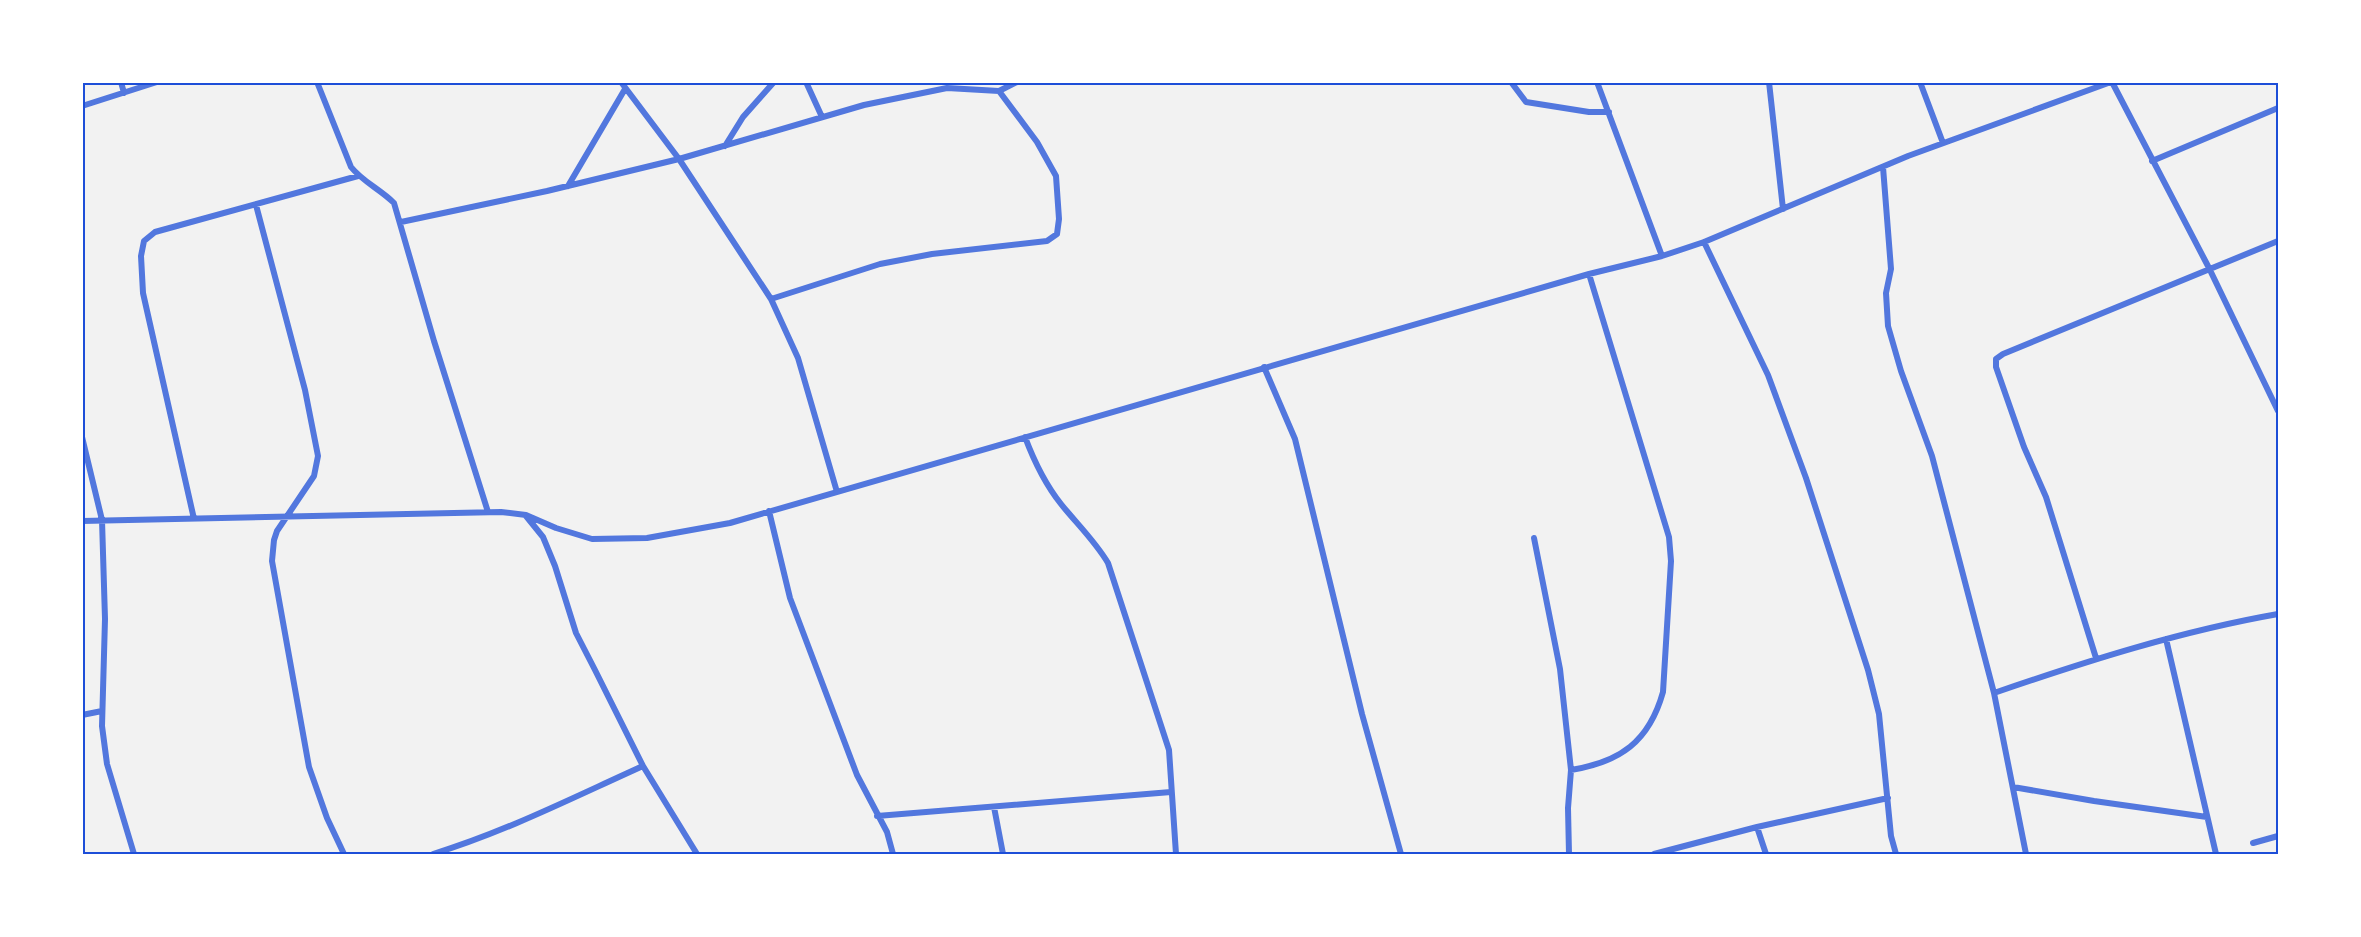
<svg xmlns="http://www.w3.org/2000/svg" width="2361" height="937" font-family="Ubuntu,sans-serif">
  <style>
    .lines { fill: none; stroke-linecap: round; stroke-linejoin: round }
    .minor { stroke: #5277de; stroke-width: 6 }
    .neatline { fill: none; stroke: #1d4ed8; stroke-width: 2 }
  </style>
  <rect width="100%" height="100%" fill="#f2f2f2"/>
  <g class="lines">
    <path class="minor" d="M121 82 124 93
      M317 82 351 167C363 182 380 189 394 203L434 341 488 512
      M621 82 679 159 771 299 798 358 837 492
      M806 82 822 117
      M1511 82 1526 102 1589 112H1609
      M1597 82 1662 256
      M1769 82 1783 209
      M1920 82 1943 143
      M2112 82 2209 268 2278 411
      M82 106 157 82
      M725 146 743 117 774 82
      M2152 161 2278 108
      M1883 167 1891 269 1886 293 1888 326 1901 371 1932 456 1994 693 2026 854
      M568 186 625 89
      M256 205 305 390 318 456 314 476 277 531 274 540 272 561 309 767 327 818 344 854
      M401 222 547 191 679 159 864 105 947 88 999 91 1017 82
      M1704 242 1768 375 1806 478 1868 670 1879 714 1891 836 1896 854
      M771 299 880 264 932 254 1047 241 1057 234 1059 219 1056 176 1037 142 999 91
      M1264 367 1295 439 1362 714 1401 854
      M82 437 102 520 105 619 102 726 107 764 134 854
      M1025 437C1034 461 1045 484 1061 504 1077 524 1095 541 1108 563L1169 750 1176 854
      M769 511 790 598 857 775 887 832 893 854
      M526 516 543 537 555 566 576 633 595 670 643 766 697 854
      M194 519 143 293 141 256 144 241 155 232 358 176
      M82 521 501 512 526 515 556 528 592 539 647 538 730 523 1589 274 1662 256 1704 242 1908 156 2111 82
      M1534 538 1560 669 1571 770 1568 808 1569 854
      M2166 639 2216 854
      M2096 658 2046 497 2024 447 1996 367V359L2003 354 2278 241
      M1994 693C2087 661 2181 631 2278 614
      M82 715 102 711
      M1571 770C1620 762 1649 742 1663 692L1671 561 1669 537 1589 274
      M2013 787 2094 801 2207 817
      M994 807 1003 854
      M877 816 1171 792
      M1757 827 1766 854
      M2253 843 2278 836
      M433 854C505 832 574 797 643 766
      M1654 854 1757 827 1888 798"/>
  </g>
  <rect width="2361" height="937" fill="none" stroke="#ffffff" stroke-width="168"/>
  <rect x="84" y="84" width="2193" height="769" class="neatline"/>
</svg>
